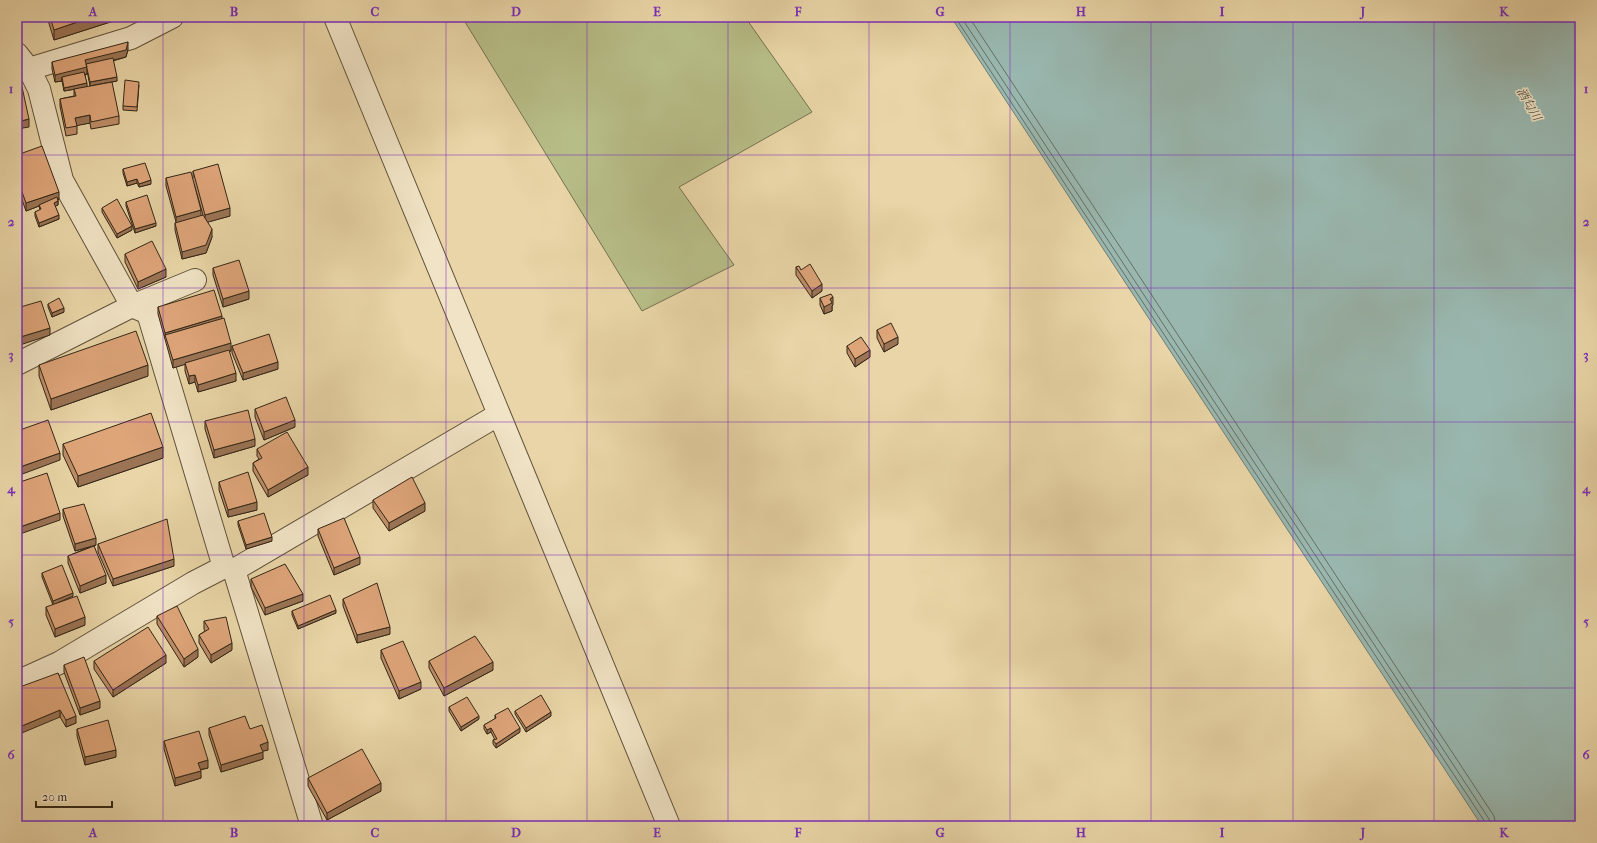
<svg xmlns="http://www.w3.org/2000/svg" width="1597" height="843" font-family="'IM FELL French Canon','Noto Serif JP',serif">
  <style>
    .green { fill: #b7bd87; stroke: #75724f }
    .water { fill: #99b7af; stroke: #707d72 }
    .lines { fill: none; stroke-linecap: round; stroke-linejoin: round }
    .shore { stroke: #666f63; stroke-width: 1 }
    .minor-casing { stroke: #60523b; stroke-width: 24 }
    .minor { stroke: #f1e4c6; stroke-width: 22 }
    .wall { fill: #bf8e68; stroke: #332717; fill-rule: evenodd }
    .shaded-wall { fill: #9b7455; stroke: #332717 }
    .building { fill: #dea579; stroke: #332717 }
    .grid { fill: none; stroke: #7b2cbf; stroke-width: 1; stroke-opacity: 0.55 }
    .labels { text-anchor: middle; dominant-baseline: central; stroke-width: 3; stroke-linejoin: round; paint-order: stroke }
    .water-label { font-size: 12px; font-style: italic; fill: #4c4b3d; stroke: #f1e4c6 }
    .neatline { fill: none; stroke: #7b2cbf; stroke-width: 1.5 }
    .grid-label { font-size: 13px; text-anchor: middle; font-weight: bold; fill: #7b2cbf }
  </style>
  <rect width="100%" height="100%" fill="#e9d5a7"/>
  <filter id="stains"><feTurbulence type="fractalNoise" baseFrequency=".005" numOctaves="4"/><feColorMatrix values="0 0 0 0 .2 0 0 0 0 .09 0 0 0 0 .02 0 0 0 .5 -.17"/></filter>
  <radialGradient id="worn" r=".72"><stop offset=".6" stop-color="#630" stop-opacity="0"/><stop offset="1" stop-color="#630" stop-opacity=".3"/></radialGradient>
  <path class="green" d="M462 17H745L812 112 679 187 734 265 642 311Z"/>
  <path class="water" d="M951 17H1580V826H1482Z"/>
  <g class="lines">
    <path class="shore" d="M955 17 1485 822V826
      M961 17 1489 819 1490 826
      M969 17 1494 816 1496 826"/>
    <g class="minor-casing">
      <path id="minor" d="M335 17 669 826
        M17 54 29 69 39 89 62 180 132 306 148 313 224 567
        M29 69 131 38 172 17
        M17 364 132 306 195 280
        M234 570 312 826
        M17 682 59 663 193 583 224 567 234 570 498 415"/>
    </g>
    <use href="#minor" class="minor"/>
  </g>
  <path class="wall" d="M47 17H126L54 40Z
    M128 49 126 57 113 61 117 81 90 86 87 71V74L85 75 87 87 64 91 62 81 55 82 52 69V62Z
    M139 85 137 111 123 110V106Z
    M74 89 119 116V124L91 129 90 123 77 125V134L66 136 60 106V99L74 96Z
    M17 155 59 199 58 200V205L55 206 59 219 39 227 35 216V212L40 210 39 206 26 211 17 186Z
    M123 169 151 184 139 187 137 183 127 186 123 173Z
    M193 171 230 216 207 222 212 237 206 253 182 259 175 230V223L176 222 166 186V178H193ZM194 184 203 215 201 216Z
    M126 202 156 226 135 233 126 206Z
    M102 208 132 230 117 238 102 212Z
    M125 254 166 277 138 289 125 262Z
    M796 267 801 270 822 291 812 298 796 275Z
    M213 268 249 299 223 307 213 275Z
    M820 298 833 305 832 306V311L824 314 820 305Z
    M48 304 64 312 52 317 48 307Z
    M158 307 222 319 231 351H229L236 381 198 392 195 382 189 384 185 371V364L173 368 158 314Z
    M877 330 898 344 884 352 877 338Z
    M232 346 278 369 243 380 232 353Z
    M847 346 870 357 855 367 847 353Z
    M39 365 148 376 51 410 39 376Z
    M255 409 295 427 264 440 255 417Z
    M205 421 255 446 214 458 205 429Z
    M63 444 163 458 78 487 63 455Z
    M257 449 308 475 268 497 253 471V463L259 459 257 456Z
    M219 482 257 510 228 517 219 490Z
    M373 500 425 511 389 531 373 508Z
    M63 509 96 545 94 546 106 583 80 593 68 563V556L90 547 75 551 63 516Z
    M238 521 272 541 246 549 238 525Z
    M318 529 360 564 334 575 318 536Z
    M98 544 174 566 113 586 98 552Z
    M42 573 73 596 53 605 42 577Z
    M251 579 303 601 265 615 251 587Z
    M343 599 390 634 357 643 343 606Z
    M46 607 85 625 55 637 46 615Z
    M292 611 336 613 298 629 292 615Z
    M157 616 198 657 184 667 157 624Z
    M204 621 232 650 211 663 199 643V635L205 631 204 629Z
    M381 650 421 689 399 699 381 658Z
    M94 661 166 663 113 697 94 669Z
    M429 661 493 670 444 696 429 668Z
    M64 665 100 708 80 715 64 672Z
    M58 673 76 723 66 727 60 717Z
    M449 707 479 719 461 731 449 711Z
    M515 711 551 716 526 732 515 714Z
    M495 715 520 732 496 748 493 744V740H495L491 732 487 734 484 729V725L495 719Z
    M209 728 250 729 268 750 262 751 263 759 221 772 209 735Z
    M77 729 116 757 85 765 77 736Z
    M164 741 208 768 200 770 201 778 175 786 164 749Z
    M308 778 381 791 327 820 308 786Z"/>
  <path class="shaded-wall" d="M92 17H126L54 40V30Z
    M128 42V49L126 57 87 67V74L62 81V77V81L55 82V75L85 60Z
    M117 77V81L90 86V82Z
    M87 83V87L64 91V88Z
    M90 115V123L75 126V118Z
    M29 119V127L17 129V122Z
    M137 179V183L127 186V182Z
    M151 180V184L139 187V184Z
    M59 192V199L40 206 39 205V206L26 211V203Z
    M58 201V205L54 207V203Z
    M230 208V216L205 223V215Z
    M201 210V218L176 224V217Z
    M59 215V219L39 227V223Z
    M156 223V226L135 233V229Z
    M132 226V230L117 238V234Z
    M212 229V237L206 253 182 259V252Z
    M166 269V277L138 289V282Z
    M822 284V291L812 298V291Z
    M249 291V299L223 307V299Z
    M833 297V305L832 306V311L824 314V307L830 299Z
    M64 308V312L52 317V313Z
    M222 316V324L165 336V333Z
    M50 328V335L17 346V338Z
    M898 337V344L884 352V344Z
    M231 343V351L173 368V360Z
    M870 350V357L855 367V359Z
    M278 362V369L243 380V373Z
    M148 365V376L51 410V399Z
    M236 373V381L198 392V385Z
    M195 375V382L189 384V376Z
    M295 420V427L264 440V432Z
    M255 439V446L214 458V450Z
    M163 447V458L78 487V476Z
    M60 453V460L17 476V468Z
    M308 467V475L268 497V490Z
    M257 502V510L228 517V510Z
    M425 503V511L389 531V523Z
    M60 513V520L17 535V528Z
    M272 537V541L246 549V545Z
    M96 538V545L75 551V544Z
    M360 557V564L334 575V568Z
    M174 559V566L113 586V579Z
    M106 575V583L80 593V586Z
    M73 593V596L53 605V601Z
    M303 594V601L265 615V608Z
    M336 610V613L298 629V626Z
    M85 617V625L55 637V629Z
    M390 627V634L357 643V635Z
    M232 643V650L211 663V655Z
    M198 649V657L184 667V659Z
    M166 655V663L113 697V690Z
    M493 662V670L444 696V688Z
    M421 682V689L399 699V691Z
    M100 701V708L80 715V708Z
    M60 710V717L17 735V728Z
    M551 712V716L526 732V728Z
    M76 716V723L66 727V720Z
    M479 716V719L461 731V727Z
    M491 728V732L487 734V730Z
    M520 728V732L496 748V744Z
    M268 742V750L260 752V745Z
    M116 750V757L85 765V757Z
    M263 752V759L221 772V765Z
    M208 760V768L198 770V763Z
    M201 771V778L175 786V778Z
    M381 783V791L327 820V813Z"/>
  <path class="building" d="M50 17H92L54 30Z
    M128 42 126 50 85 60 87 67 55 75 52 62Z
    M113 58 117 77 90 82 86 64Z
    M84 72 87 83 64 88 62 77Z
    M125 80 139 82 137 107 123 106Z
    M112 82 119 116 91 122 90 115 75 118 77 126 66 128 60 99 76 96 74 89Z
    M22 87 29 119 17 122V88Z
    M42 146 59 192 26 203 17 178V155Z
    M145 163 151 180 139 184 137 179 127 182 123 169Z
    M218 164 230 208 205 215 193 171Z
    M191 172 201 210 176 217 166 178Z
    M147 195 156 223 135 229 126 202Z
    M57 197 58 201 54 203 59 215 39 223 35 212 41 209 39 205Z
    M117 199 132 226 117 234 102 208Z
    M203 215 212 229 206 245 182 252 175 223Z
    M152 241 166 269 138 282 125 254Z
    M239 260 249 291 223 299 213 268Z
    M810 264 822 284 812 291 796 267 799 266 801 270Z
    M214 290 222 316 165 333 158 307Z
    M831 294 833 297 830 299 832 303 824 307 820 298Z
    M59 298 64 308 52 313 48 304Z
    M41 301 50 328 17 338V308Z
    M224 318 231 343 173 360 165 335Z
    M891 323 898 337 884 344 877 330Z
    M136 331 148 365 51 399 39 365Z
    M269 334 278 362 243 373 232 346Z
    M861 337 870 350 855 359 847 346Z
    M229 350 236 373 198 385 195 375 189 376 185 363Z
    M286 397 295 420 264 432 255 409Z
    M248 410 255 439 214 450 205 421Z
    M151 413 163 447 78 476 63 444Z
    M48 420 60 453 17 468V431Z
    M287 432 308 467 268 490 253 463 262 458 257 449Z
    M248 472 257 502 228 510 219 482Z
    M47 473 60 513 17 528V483Z
    M412 477 425 503 389 523 373 500Z
    M84 504 96 538 75 544 63 509Z
    M264 513 272 537 246 545 238 521Z
    M344 518 360 557 334 568 318 529Z
    M167 519 174 559 113 579 98 544Z
    M94 546 106 575 80 586 68 556Z
    M285 564 303 594 265 608 251 579Z
    M62 565 73 593 53 601 42 573Z
    M377 583 390 627 357 635 343 599Z
    M330 595 336 610 298 626 292 611Z
    M77 596 85 617 55 629 46 607Z
    M177 606 198 649 184 659 157 616Z
    M226 617 232 643 211 655 199 635 209 629 204 621Z
    M148 627 166 655 113 690 94 661Z
    M475 636 493 662 444 688 429 661Z
    M403 641 421 682 399 691 381 650Z
    M84 657 100 701 80 708 64 665Z
    M58 673 76 716 66 720 60 710 17 728V688Z
    M541 695 551 712 526 728 515 711Z
    M467 697 479 716 461 727 449 707Z
    M508 708 520 728 496 744 493 740 497 739 491 728 487 730 484 725 496 718 495 715Z
    M245 716 250 729 262 725 268 742 260 745 263 752 221 765 209 728Z
    M108 720 116 750 85 757 77 729Z
    M199 731 208 760 198 763 201 771 175 778 164 741Z
    M362 749 381 783 327 813 308 778Z"/>
  <path class="grid" d="M163 17V826M304 17V826M446 17V826M587 17V826M728 17V826M869 17V826M1010 17V826M1151 17V826M1293 17V826M1434 17V826M17 155H1580M17 288H1580M17 422H1580M17 555H1580M17 688H1580"/>
  <g class="labels">
    <g class="water-label">
      <text transform="translate(1529 104) rotate(60)">酒匂川</text>
    </g>
  </g>
  <rect width="1597" height="843" fill="none" stroke="#e9d5a7" stroke-width="44"/>
  <path d="M36 801v6h76v-6" fill="none" stroke="#332717" stroke-width="2"/>
  <text x="42" y="801" font-size="12" fill="#332717" stroke="#f1e4c6" stroke-width="3" paint-order="stroke">20 m</text>
  <rect x="22" y="22" width="1553" height="799" class="neatline"/>
  <g class="grid-label">
    <text x="93" y="16">A</text>
    <text x="234" y="16">B</text>
    <text x="375" y="16">C</text>
    <text x="516" y="16">D</text>
    <text x="657" y="16">E</text>
    <text x="798" y="16">F</text>
    <text x="940" y="16">G</text>
    <text x="1081" y="16">H</text>
    <text x="1222" y="16">I</text>
    <text x="1363" y="16">J</text>
    <text x="1504" y="16">K</text>
    <text x="11" y="93">1</text>
    <text x="1586" y="93">1</text>
    <text x="11" y="226">2</text>
    <text x="1586" y="226">2</text>
    <text x="11" y="359">3</text>
    <text x="1586" y="359">3</text>
    <text x="11" y="493">4</text>
    <text x="1586" y="493">4</text>
    <text x="11" y="626">5</text>
    <text x="1586" y="626">5</text>
    <text x="11" y="759">6</text>
    <text x="1586" y="759">6</text>
    <text x="93" y="837">A</text>
    <text x="234" y="837">B</text>
    <text x="375" y="837">C</text>
    <text x="516" y="837">D</text>
    <text x="657" y="837">E</text>
    <text x="798" y="837">F</text>
    <text x="940" y="837">G</text>
    <text x="1081" y="837">H</text>
    <text x="1222" y="837">I</text>
    <text x="1363" y="837">J</text>
    <text x="1504" y="837">K</text>
  </g>
  <rect width="100%" height="100%" filter="url(#stains)"/>
  <rect width="100%" height="100%" fill="url(#worn)"/>
</svg>
